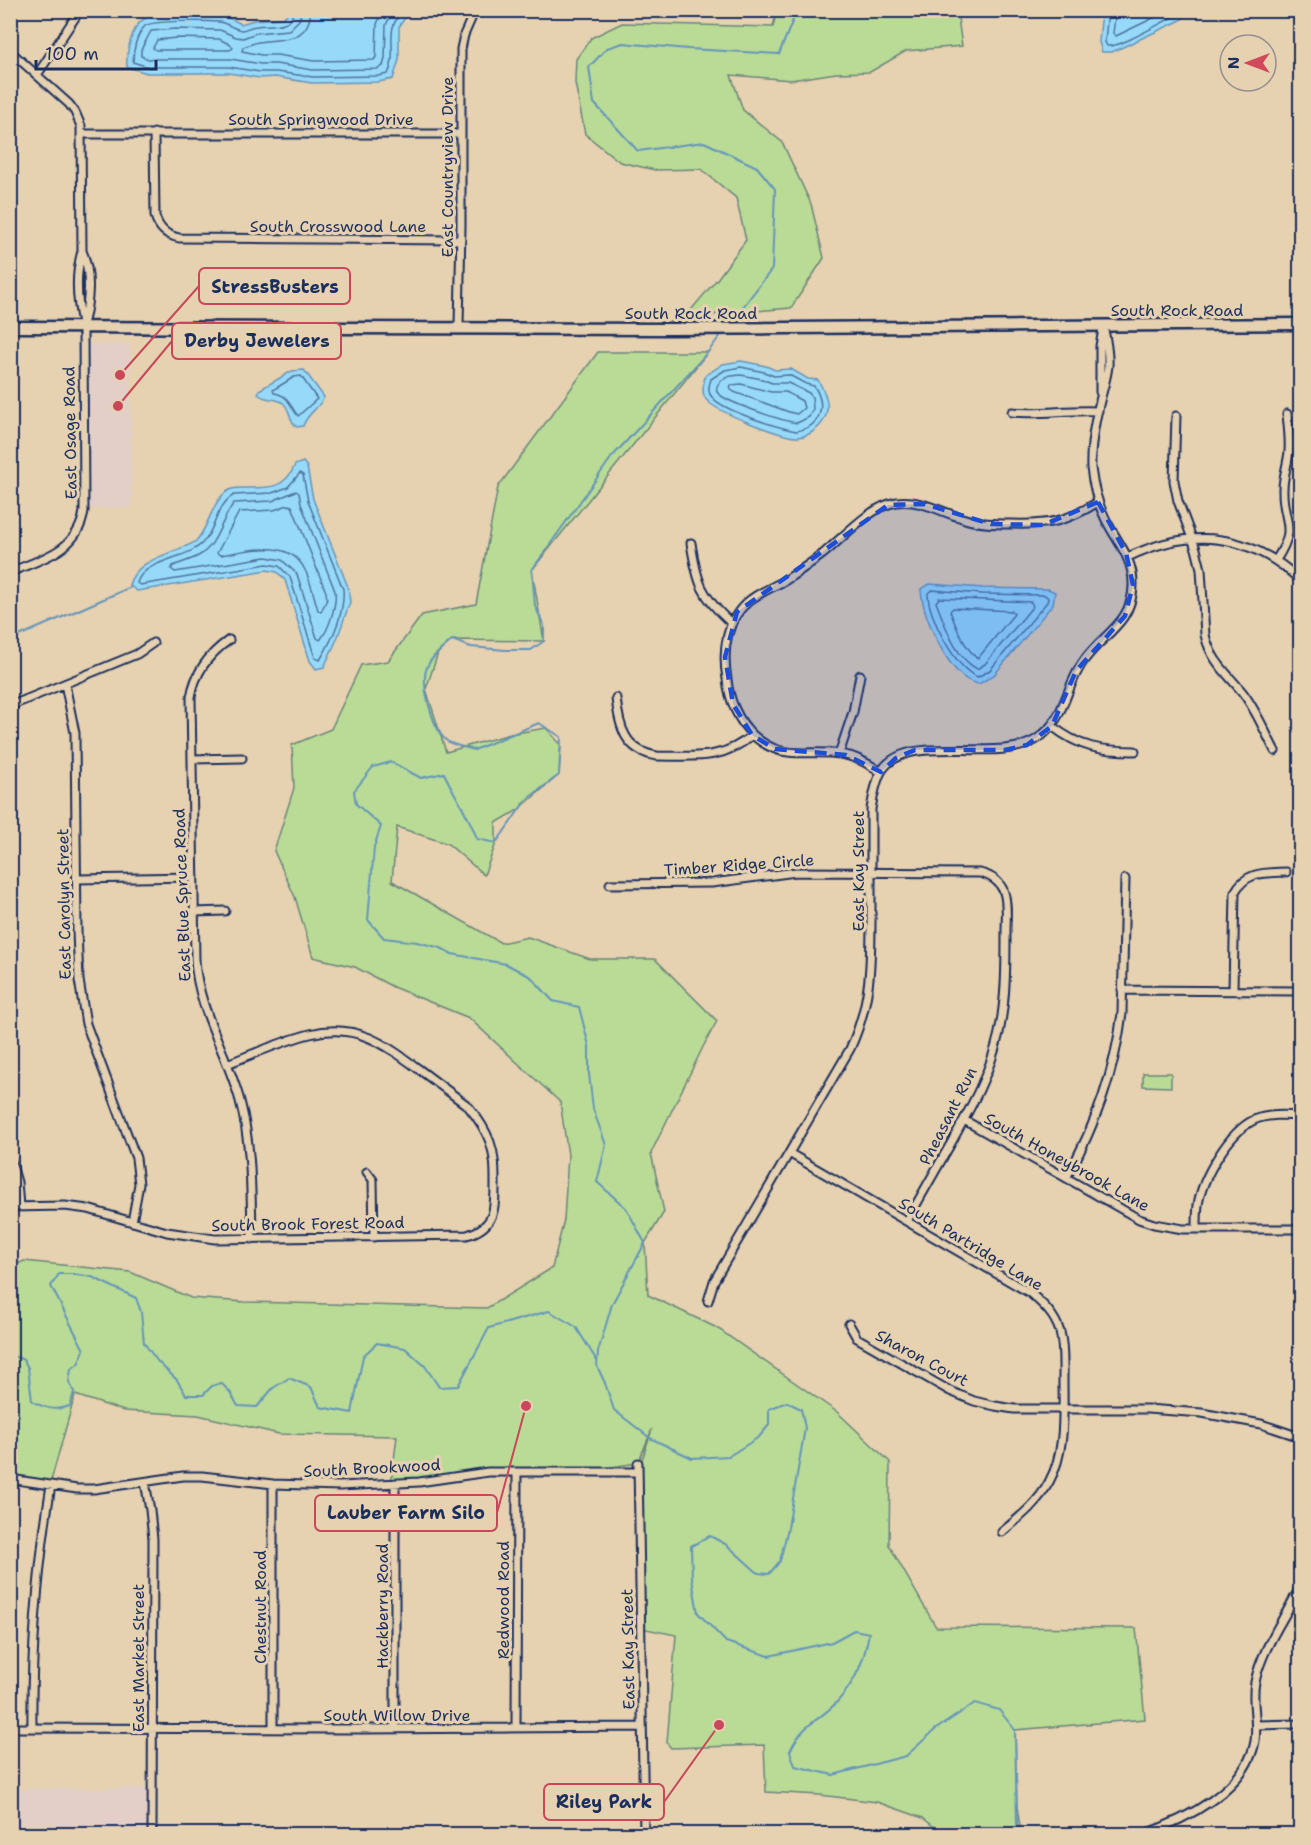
<svg xmlns="http://www.w3.org/2000/svg" width="1311" height="1845" font-family="'Shantell Sans',sans-serif">
  <style>
    .built { fill: #e3cfc7 }
    .green { fill: #b9db95; stroke: #6a857a; stroke-width: 1.5 }
    .water { fill: #97d9f9; stroke: #6595bb; stroke-width: 1.5 }
    .lines { fill: none; stroke-linecap: round; stroke-linejoin: round }
    .shore { stroke: #4d739c; stroke-width: 1.5 }
    .stream { stroke: #6595bb; stroke-width: 2 }
    .minor-casing { stroke: #1b2f5e; stroke-width: 11 }
    .secondary-casing { stroke: #1b2f5e; stroke-width: 15 }
    .minor { stroke: #e6d1b0; stroke-width: 7 }
    .secondary { stroke: #e6d1b0; stroke-width: 10 }
    .marked { fill: #1d4ed8; fill-opacity: 0.2; stroke: #1d4ed8; stroke-width: 4.5; stroke-dasharray: 12 8; stroke-linejoin: round }
    .labels { text-anchor: middle; dominant-baseline: central; stroke-width: 6; stroke-linejoin: round; paint-order: stroke }
    .street-label { font-size: 16px; fill: #1b2f5e; stroke: #e6d1b0 }
    .leader { fill: none; stroke: #c8485b; stroke-width: 2 }
    .callout-dot { fill: #c8485b; stroke: #e6d1b0; stroke-width: 2 }
    .callout { fill: #e6d1b0; stroke: #c8485b; stroke-width: 2 }
    .callout-label { font-size: 18px; text-anchor: middle; font-weight: bold; fill: #1b2f5e }
  </style>
  <rect width="100%" height="100%" fill="#e6d1b0"/>
  <filter id="ink" filterUnits="userSpaceOnUse"><feTurbulence type="fractalNoise" baseFrequency=".0167" numOctaves="2"/><feDisplacementMap in="SourceGraphic" scale="12" xChannelSelector="R" yChannelSelector="G"/><feConvolveMatrix kernelMatrix="1 2 1 2 8 2 1 2 1" color-interpolation-filters="sRGB"/></filter>
  <g filter="url(#ink)">
    <path class="built" d="M87 344H130L132 508H90Z
      M152 1788V1834H11L10 1789Z"/>
    <path class="green" d="M777 10 957 11 962 46 906 51 870 72 836 73 791 80 731 75 743 110 782 142 811 204 824 258 791 308 685 317 718 278 746 240 736 198 701 169 655 170 620 162 585 134 575 83 576 59 591 38 622 23 773 27Z
      M598 352H708L532 570 544 641 452 640 438 653 426 689 446 752 510 734 546 728 561 745 559 775 518 810 496 823V843L484 875 448 844 397 827 392 881 501 943 528 937 590 959H655L717 1021 704 1045 651 1153 664 1212 645 1243 648 1295 717 1328 837 1412 890 1462 889 1545 936 1627 1136 1628 1145 1719 1015 1730 1017 1806 1021 1834H943L923 1818 877 1802 820 1795 766 1792 764 1745 671 1748 667 1743 676 1635 641 1628 638 1472 652 1429 638 1463 575 1472 467 1475 391 1484 397 1436 279 1434 198 1415 124 1411 75 1395 51 1481 11 1477V1267L24 1261 130 1272 191 1298 245 1302 487 1308 552 1268 564 1220 568 1155 560 1102 469 1018 393 987 355 967 313 957 295 897 274 851 294 788 292 745 331 729 361 665 388 661 422 615 476 604 498 487Z
      M1143 1073H1171V1087L1143 1086Z"/>
    <path class="water" d="M290 11H409L399 27V60L393 79 378 82 312 83 275 77 260 78 229 73H147L127 67C126 54 131 27 144 19 155 13 210 14 224 17 230 18 236 21 241 24L254 20 283 18Z
      M1102 11V10L1193 11 1179 21 1112 52H1102L1099 42Z
      M741 361 766 366 775 370 791 369 808 379 818 380C823 389 829 400 827 410 826 424 811 436 798 437 784 438 712 411 705 398 701 391 704 384 705 376L723 364Z
      M304 370 324 397C318 410 308 412 303 426L297 427C288 421 291 408 282 402 274 397 265 401 258 394L259 390 292 371Z
      M303 462 307 467 313 499 348 587 350 602 337 639 324 667 316 669 310 661 285 580 277 572 267 570 137 591 129 585C135 563 160 557 179 549 185 546 191 545 196 541 209 528 213 495 232 489 236 488 242 488 246 488 269 488 285 489 295 465Z
      M930 584 983 588 1048 589 1055 592 1053 604 994 675 979 684C975 683 970 682 966 679 945 665 922 614 921 589Z"/>
    <g class="lines">
      <path class="shore" d="M294 10C291 29 270 24 257 26 252 26 247 29 242 30 234 29 228 24 220 22 208 21 152 20 145 26 136 35 133 51 133 62L148 67H229L260 72H276L313 77 378 76 388 74C397 57 388 38 394 24 396 19 400 15 402 10
        M302 10 299 20 289 30 256 33 243 38 236 37 220 30 175 29 151 31 141 50V56L148 59H230L261 64H276L313 70 377 69 383 66 385 58 386 25 393 10
        M311 10C309 44 280 38 258 42 253 43 248 46 243 47L242 51 261 55H277L314 61 374 60 376 57 377 24 383 10
        M1108 10 1105 42 1107 46C1120 48 1160 23 1175 16L1183 10
        M1116 10 1113 33 1116 36 1170 10
        M176 38 219 39 231 45 233 48 230 50H156L153 48 157 40Z
        M741 367 764 372 774 376 789 375 806 384 814 386C827 406 821 427 796 431 777 427 723 411 712 397 707 392 709 385 711 379L725 370Z
        M741 375 762 379 772 383H788L809 393 812 397 813 409 809 417 797 423C784 421 723 402 717 392 716 389 717 385 719 383 724 376 733 376 741 375Z
        M301 376 317 399 298 416C289 406 291 396 274 393L273 390 294 377Z
        M741 384 771 392H786L802 401 804 408 797 414 789 412 734 392 730 389 731 385Z
        M300 473 303 475 308 501 343 589C345 612 332 640 320 660L315 658 290 577 279 566 267 564 140 585 137 583C142 562 181 559 196 548 216 536 214 506 234 495L272 493 288 487Z
        M296 491 299 493 301 504 335 591C337 604 329 630 320 640L317 638 297 574 282 560 266 557 175 572 171 569 173 566C182 562 192 560 200 555 218 544 221 519 234 503L272 501Z
        M288 505 292 506 326 592 327 599 321 612 318 610C314 597 311 582 305 570 289 537 248 551 220 555L217 553 239 512 274 510Z
        M932 590 982 594 1045 595 1048 598 1047 602 990 670 978 677C956 671 927 614 928 593Z
        M939 598 1031 602 1033 606 985 664 977 669C954 657 945 624 936 602Z
        M953 608 1012 611 1014 614 979 657 977 658C964 647 956 627 950 611Z"/>
      <path class="stream" d="M729 325 772 269 775 189 757 167 704 142 638 151 594 103 589 67 607 48 623 43 688 49 779 54 797 10
        M723 332 708 352 611 458 532 570 535 606 544 625V641L531 650H505L471 647 452 640C444 648 431 656 427 667 420 684 433 730 447 741 454 746 466 747 474 750L539 723 561 737 559 775 526 800 496 843 477 839C469 815 454 795 444 773L421 778 391 762 373 767 354 791 356 804 381 826 374 847 368 920 384 938 417 942 441 948 452 954 506 964 531 977 553 1001 579 1007 589 1046V1074L593 1109 606 1145 597 1182 626 1208 645 1243 612 1304 598 1352 597 1366 605 1383 614 1410 650 1438 692 1458 729 1456 759 1437 769 1425V1409L787 1402 801 1409 805 1428 788 1528 780 1561 769 1574 758 1573 727 1545 710 1536 691 1546 692 1579 698 1613 726 1642 769 1656 832 1642 854 1630 869 1633C864 1661 857 1679 838 1701 820 1721 803 1722 790 1751L795 1766 833 1775 906 1756 936 1729 975 1703 999 1710 1015 1730 1017 1825 1020 1834
        M10 640 131 587
        M10 1355 24 1360 28 1368 32 1401C46 1409 55 1411 70 1406L74 1392 69 1382 71 1369 78 1364 84 1350 51 1286 59 1274H73L92 1277 136 1298 141 1312 144 1343 158 1362 177 1380 186 1395H203L212 1386 221 1383 230 1392 238 1406 257 1407 273 1388 289 1378 311 1387 320 1407 352 1413 363 1356 377 1343 405 1348 425 1366 439 1387 458 1386 489 1328 549 1311 576 1327 597 1361"/>
      <g class="minor-casing">
        <path id="minor" d="M10 51 69 104 75 112 81 126 82 251C75 275 77 303 83 327L84 511C79 550 42 559 10 572
          M37 75 80 10
          M154 133 155 216C159 229 166 235 179 238L461 240
          M82 134H461
          M82 251C92 273 89 303 83 325
          M459 327 461 226V49L464 35 475 10
          M1100 392V346L1103 329
          M1012 412C1041 415 1069 409 1098 411
          M1176 416 1174 481 1178 501 1196 549 1201 569 1205 635C1211 661 1227 673 1243 693 1256 710 1265 732 1275 751
          M691 543C697 582 701 596 731 623
          M1128 557C1191 527 1248 532 1300 580
          M1276 560C1299 525 1282 523 1283 489 1283 476 1288 464 1289 451 1290 439 1288 426 1287 414
          M229 640C209 654 195 672 191 697L195 960C198 1010 227 1053 240 1101 252 1146 251 1193 252 1239
          M65 684 75 733 77 931 79 980 86 1024 136 1158 139 1184 132 1222
          M616 698C619 727 625 751 657 756 694 756 723 761 752 735
          M10 706 137 654 153 643
          M1052 726C1080 748 1101 751 1135 751
          M839 754 853 712 860 675
          M192 759 242 758
          M881 772C868 763 855 756 840 754 807 749 782 762 753 735 738 721 729 700 727 679 722 650 726 619 750 600 761 592 774 586 786 580 798 572 811 563 823 554 844 537 870 506 897 502 921 499 941 512 962 518 979 524 995 524 1012 524 1049 525 1066 522 1098 502
          M77 879 194 877
          M610 884 712 883 796 872 980 873C1012 881 1006 906 1006 933 1006 966 1006 999 999 1033 990 1074 970 1109 950 1145 935 1171 921 1196 907 1221
          M194 912 225 911
          M1122 990 1300 991
          M1233 990 1235 892C1246 871 1266 873 1286 872
          M964 1120 1139 1219 1154 1224 1183 1229H1300
          M789 1153 1030 1293C1043 1304 1055 1315 1060 1332 1064 1347 1063 1363 1063 1378 1063 1412 1066 1452 1049 1482 1038 1503 1020 1517 1002 1532
          M10 1158 17 1182 19 1206
          M367 1172 373 1180 374 1237
          M1066 1178C1095 1127 1115 1071 1122 1013L1125 879
          M10 1207 65 1206 88 1209 167 1232 215 1239 467 1235C495 1227 495 1209 495 1184 495 1169 495 1156 490 1142 485 1128 477 1117 468 1106 452 1094 436 1082 420 1070 385 1044 356 1022 310 1034 282 1041 254 1054 227 1064
          M1197 1229C1197 1221 1197 1213 1198 1205 1202 1178 1229 1132 1254 1120 1268 1114 1285 1115 1300 1116
          M708 1301 714 1281 850 1049C872 1001 871 962 871 910 871 876 871 842 871 809 873 797 875 785 880 774 902 728 997 766 1037 739 1066 720 1065 685 1085 659 1104 633 1132 623 1133 586 1134 559 1117 542 1106 520 1098 504 1093 486 1091 468 1090 444 1095 420 1101 397 1104 386 1107 376 1108 366 1109 352 1106 339 1103 325
          M849 1324 857 1338 950 1391 974 1401 995 1406 1014 1409H1147L1202 1413 1261 1424 1300 1437
          M638 1463 644 1834
          M10 1479 77 1489H94L183 1476H202L273 1484 340 1486 419 1482 488 1472H638
          M145 1482 150 1510 153 1539 152 1834
          M395 1483V1729
          M273 1484V1729
          M1256 1725 1300 1724
          M10 1728 362 1729 642 1727
          M32 1728C31 1647 38 1566 51 1485
          M516 1728 517 1472
          M1144 1834C1185 1820 1247 1789 1255 1741 1258 1721 1251 1702 1255 1682 1262 1648 1285 1618 1300 1587"/>
      </g>
      <g class="secondary-casing">
        <path id="secondary" d="M10 327 670 329 1300 324"/>
      </g>
      <use href="#minor" class="minor"/>
      <use href="#secondary" class="secondary"/>
    </g>
  </g>
  <path class="marked" d="M1098 502 1126 553 1133 585 1125 616 1076 671 1052 726 1027 745 1005 750H915L896 758 881 772 846 755 775 749 752 735 733 704 725 657 737 612 888 505 924 504 991 524 1043 525Z"/>
  <g class="labels">
    <g class="street-label">
      <text x="321" y="119">South Springwood Drive</text>
      <text transform="translate(447 167) rotate(-90)">East Countryview Drive</text>
      <text x="338" y="226">South Crosswood Lane</text>
      <text x="1177" y="310">South Rock Road</text>
      <text x="691" y="313">South Rock Road</text>
      <text transform="translate(70 433) rotate(-91)">East Osage Road</text>
      <text transform="translate(739 865) rotate(-4)">Timber Ridge Circle</text>
      <text transform="translate(858 871) rotate(-90)">East Kay Street</text>
      <text transform="translate(182 895) rotate(-92)">East Blue Spruce Road</text>
      <text transform="translate(64 904) rotate(-91)">East Carolyn Street</text>
      <text transform="translate(948 1116) rotate(-63)">Pheasant Run</text>
      <text transform="translate(1067 1162) rotate(29)">South Honeybrook Lane</text>
      <text transform="translate(308 1224) rotate(-1)">South Brook Forest Road</text>
      <text transform="translate(971 1244) rotate(31)">South Partridge Lane</text>
      <text transform="translate(922 1358) rotate(28)">Sharon Court</text>
      <text transform="translate(372 1468) rotate(-3)">South Brookwood</text>
      <text transform="translate(503 1600) rotate(-90)">Redwood Road</text>
      <text transform="translate(382 1606) rotate(-90)">Hackberry Road</text>
      <text transform="translate(260 1607) rotate(-90)">Chestnut Road</text>
      <text transform="translate(628 1649) rotate(-91)">East Kay Street</text>
      <text transform="translate(138 1658) rotate(-90)">East Market Street</text>
      <text x="397" y="1715">South Willow Drive</text>
    </g>
  </g>
  <path class="leader" d="M120 375L199 286M118 406L172 341M526 1406L497 1513M719 1725L664 1802"/>
  <g class="callout-dot">
    <circle cx="120" cy="375" r="6"/>
    <circle cx="118" cy="406" r="6"/>
    <circle cx="526" cy="1406" r="6"/>
    <circle cx="719" cy="1725" r="6"/>
  </g>
  <g class="callout">
    <rect x="199" y="268" width="151" height="36" rx="6"/>
    <rect x="172" y="323" width="169" height="36" rx="6"/>
    <rect x="315" y="1495" width="182" height="36" rx="6"/>
    <rect x="544" y="1784" width="120" height="36" rx="6"/>
  </g>
  <g class="callout-label">
    <text x="275" y="293">StressBusters</text>
    <text x="257" y="347">Derby Jewelers</text>
    <text x="406" y="1519">Lauber Farm Silo</text>
    <text x="604" y="1808">Riley Park</text>
  </g>
  <rect width="1311" height="1845" fill="none" stroke="#e6d1b0" stroke-width="36"/>
  <rect x="18" y="18" width="1275" height="1809" fill="none" stroke="#1b2f5e" stroke-width="2" filter="url(#ink)"/>
  <g transform="translate(1248 63) rotate(270)"><circle r="28" fill="#e6d1b0" stroke="#95908f" stroke-width="1.5"/>
  <path d="M0-4.5L10 22L0 15L-10 22Z" fill="#d1495b"/>
  <text y="-9" font-size="16" font-weight="bold" text-anchor="middle" fill="#1b2f5e">N</text>
  </g>
  <path d="M36 60v9h120v-9" fill="none" stroke="#1b2f5e" stroke-width="3"/>
  <text x="45" y="60" font-size="18" fill="#1b2f5e" stroke="#e6d1b0" stroke-width="4.5" paint-order="stroke">100 m</text>
</svg>
